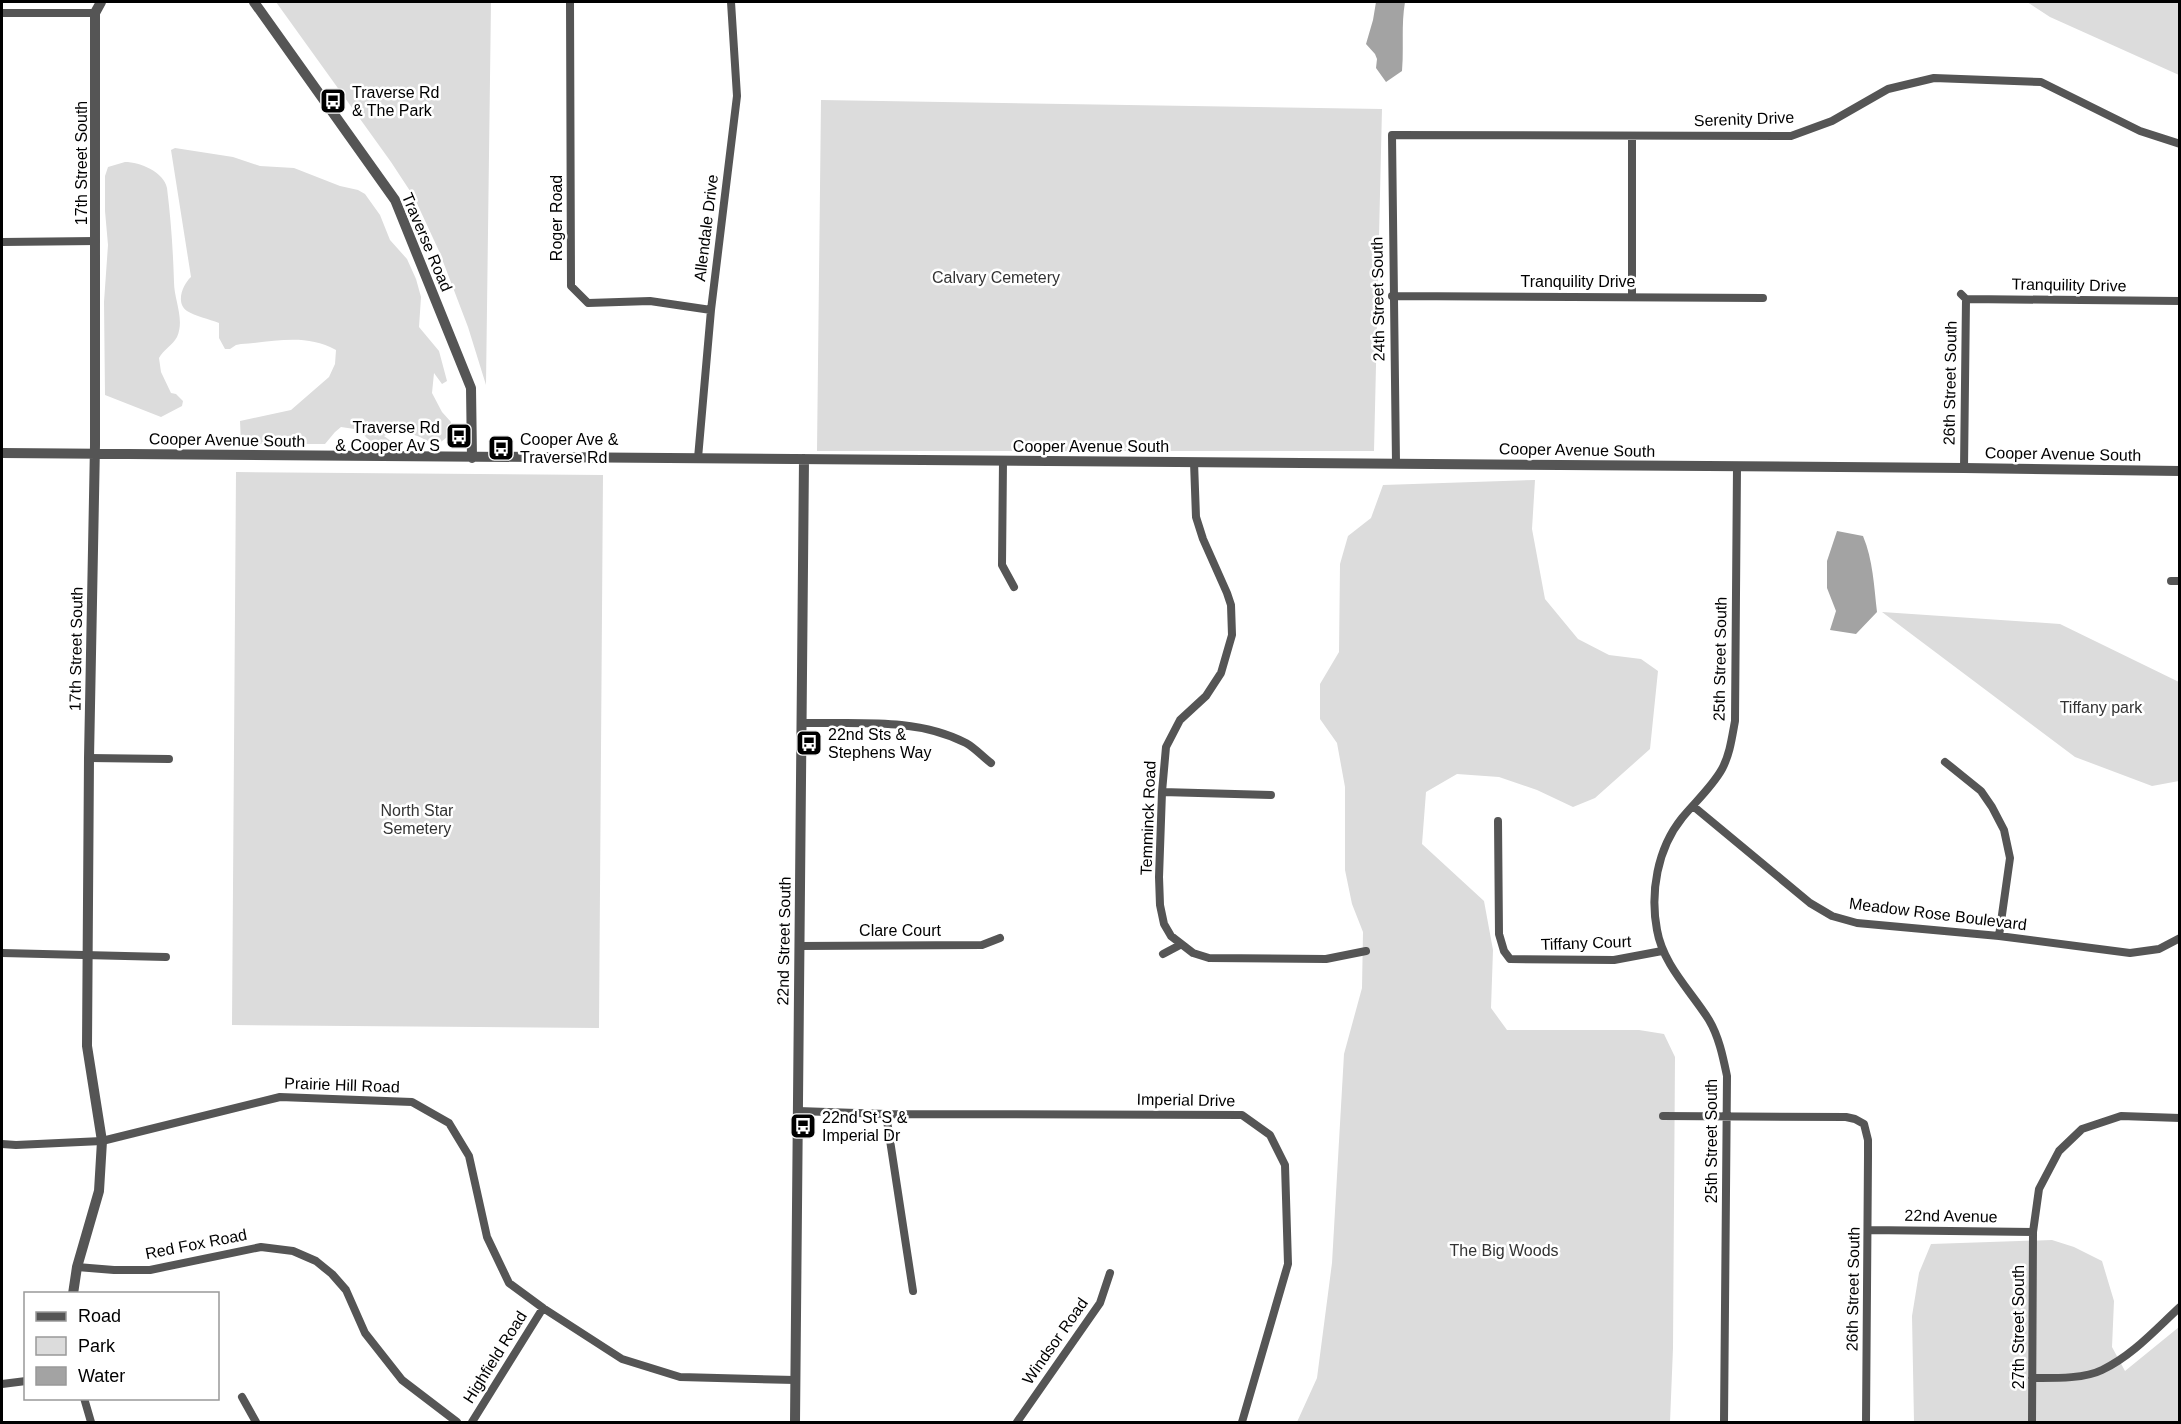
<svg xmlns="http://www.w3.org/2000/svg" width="2181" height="1424" font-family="Helvetica,sans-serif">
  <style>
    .green { fill: #dcdcdc }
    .water { fill: #a3a3a3 }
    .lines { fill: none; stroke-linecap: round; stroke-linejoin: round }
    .minor { stroke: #555; stroke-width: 8 }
    .tertiary { stroke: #555; stroke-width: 10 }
    .labels { text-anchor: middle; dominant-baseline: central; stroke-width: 5; stroke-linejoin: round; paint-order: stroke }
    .poi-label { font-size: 16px; fill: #000; stroke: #fff; text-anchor: start }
    .street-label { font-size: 16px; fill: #000; stroke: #fff }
    .park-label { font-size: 16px; fill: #333; stroke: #fff }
  </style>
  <rect width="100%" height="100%" fill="#fff"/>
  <path class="green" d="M276 2H491L486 385 468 327 439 251 414 197 391 162Z
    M2027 2H2179V75L2050 17Z
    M821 100 1382 109 1374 451H817Z
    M175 148 233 157 260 166 294 168 340 186 358 190 365 194 380 215 390 240 407 259 416 279 421 297 419 327 439 351 447 381 442 384 434 373 432 393 442 412 451 422 452 433 436 446C422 437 401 426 384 436L399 447C383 447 369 445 361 430L341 427 335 432 325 444H241L240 421 291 410 329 377 335 364 336 350C305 333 275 342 241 344L236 345 230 349H225L219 338V323C209 319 195 316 187 311 175 303 183 284 191 277L171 150Z
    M125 162C140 162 164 172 167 188 171 220 173 250 174 282 174 300 185 319 177 337 173 345 163 350 159 358L161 372 171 393 176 394 183 401 182 406 161 417 105 395 104 302 108 245 105 211V176L108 167Z
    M236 472 603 475 599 1028 232 1025Z
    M1535 480 1532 529 1545 599 1578 639 1609 655 1641 659 1658 671 1650 749 1595 798 1573 807 1537 790 1499 777 1457 774 1426 792 1422 844 1484 901 1493 950 1491 1008 1507 1030H1639L1664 1034 1675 1057 1673 1348 1670 1422H1297L1317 1378 1332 1263 1344 1054 1362 988 1363 932 1352 904 1345 870V787L1337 743 1320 719V684L1339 652 1340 564 1348 536 1371 518 1383 485Z
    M1882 612 2060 624 2179 682V781L2152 786 2075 757Z
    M2052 1240 2074 1247 2102 1261 2114 1301 2112 1347 2125 1371 2179 1327V1422H1914L1912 1316 1919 1273 1931 1244Z"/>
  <path class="water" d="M1376 2H1405C1401 25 1404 48 1402 71L1386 82 1376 68 1377 59 1375 54 1366 44 1373 20Z
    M1837 531 1863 536C1873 560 1874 586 1877 612L1856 634 1830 630 1836 611 1827 588V561Z"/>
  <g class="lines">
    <path class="minor" d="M570 2 571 286 588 303 650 301 711 310
      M2 13H95
      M2 242 96 241
      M1961 294 1966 299 2180 301
      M1392 296 1763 298
      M1632 296V136
      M698 458 711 310 737 96 731 2
      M1003 461 1002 565 1014 587
      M1194 462 1196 517 1203 539 1227 593 1231 605 1232 635 1221 673 1206 696 1180 720 1166 747 1162 792 1159 877 1160 905 1164 924 1171 936 1193 953 1209 958 1326 959 1366 951
      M1396 463 1392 135 1791 136 1832 121 1888 89 1934 78 2041 82 2140 131 2180 144
      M1964 468 1966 299
      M2171 581H2180
      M801 723C855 724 916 717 966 743 975 748 983 757 991 763
      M89 758 169 759
      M1945 762 1981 791 1992 807 2004 830 2010 858 1999 936
      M1162 792 1271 795
      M1693 806 1810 903 1832 916 1857 923 1999 936 2130 953 2159 949 2180 938
      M1498 821 1499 934 1504 951 1510 959 1614 960 1662 951
      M799 946 982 945 1000 938
      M2 953 166 957
      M1163 954 1180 945
      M798 1111 886 1114 1242 1115 1270 1135 1285 1165 1288 1264 1242 1422
      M886 1114 913 1291
      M1663 1116 1846 1117 1855 1119 1864 1124 1868 1140V1156L1866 1422
      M2 1144 16 1145 102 1141 280 1097 412 1102 449 1123 469 1156 487 1237 509 1283 543 1308 622 1359 680 1377 795 1380
      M1868 1230 2033 1232
      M77 1267 114 1270H150L261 1247 293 1251 316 1261 332 1274 346 1290 365 1333 402 1380 457 1422
      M2032 1378C2053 1378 2084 1379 2102 1370 2132 1356 2156 1329 2180 1307
      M2 1384 26 1381
      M242 1397 256 1422
      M84 1398 91 1422
      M472 1422 543 1308
      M1017 1422 1100 1303 1110 1273
      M1724 1422 1727 1076C1723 1057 1719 1037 1709 1020 1691 991 1663 965 1657 930 1650 893 1657 849 1682 818 1695 802 1712 787 1722 769 1730 754 1732 737 1735 721L1737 467
      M2032 1422 2033 1232 2039 1189 2059 1151 2082 1129 2121 1116 2180 1118"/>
    <path class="tertiary" d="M254 2 395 200 471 388 472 458
      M2 453 1964 468 2180 471
      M73 1294 77 1267 99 1191 102 1141 87 1046 89 758 95 445V13L101 2
      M795 1422 804 459"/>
  </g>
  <defs>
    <g id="bus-square" transform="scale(1.35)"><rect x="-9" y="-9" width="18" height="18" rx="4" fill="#000" stroke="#fff"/><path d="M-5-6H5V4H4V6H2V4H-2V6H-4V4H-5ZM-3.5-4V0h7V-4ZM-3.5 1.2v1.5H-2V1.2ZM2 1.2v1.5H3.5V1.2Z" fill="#fff"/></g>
  </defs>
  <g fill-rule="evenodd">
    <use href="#bus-square" x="333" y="101"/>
    <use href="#bus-square" x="459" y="436"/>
    <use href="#bus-square" x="501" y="448"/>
    <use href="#bus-square" x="809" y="743"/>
    <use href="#bus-square" x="803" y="1126"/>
  </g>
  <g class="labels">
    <g class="poi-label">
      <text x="352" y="92">Traverse Rd<tspan x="352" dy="18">&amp; The Park</tspan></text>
      <text x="440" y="427" text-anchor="end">Traverse Rd<tspan x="440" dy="18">&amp; Cooper Av S</tspan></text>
      <text x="520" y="439">Cooper Ave &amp;<tspan x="520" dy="18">Traverse Rd</tspan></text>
      <text x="828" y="734">22nd Sts &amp;<tspan x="828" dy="18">Stephens Way</tspan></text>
      <text x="822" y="1117">22nd St S &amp;<tspan x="822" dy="18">Imperial Dr</tspan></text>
    </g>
    <g class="street-label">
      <text transform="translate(1744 119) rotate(-2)">Serenity Drive</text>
      <text transform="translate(81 163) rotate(-90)">17th Street South</text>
      <text transform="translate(556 218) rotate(-90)">Roger Road</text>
      <text transform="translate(706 228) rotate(-83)">Allendale Drive</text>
      <text transform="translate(427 242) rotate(67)">Traverse Road</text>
      <text x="1578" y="281">Tranquility Drive</text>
      <text transform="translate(2069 285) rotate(1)">Tranquility Drive</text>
      <text transform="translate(1378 299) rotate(-91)">24th Street South</text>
      <text transform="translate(1950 383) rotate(-89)">26th Street South</text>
      <text transform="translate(227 440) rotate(1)">Cooper Avenue South</text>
      <text x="1091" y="446">Cooper Avenue South</text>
      <text transform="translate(1577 450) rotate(1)">Cooper Avenue South</text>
      <text transform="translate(2063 454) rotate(1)">Cooper Avenue South</text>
      <text transform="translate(76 649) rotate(-89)">17th Street South</text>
      <text transform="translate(1720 659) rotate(-89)">25th Street South</text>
      <text transform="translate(1148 818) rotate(-88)">Temminck Road</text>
      <text transform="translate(1938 914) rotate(7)">Meadow Rose Boulevard</text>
      <text x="900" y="930">Clare Court</text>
      <text transform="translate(784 941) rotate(-89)">22nd Street South</text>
      <text transform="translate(1586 943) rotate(-2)">Tiffany Court</text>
      <text transform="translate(342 1085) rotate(2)">Prairie Hill Road</text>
      <text transform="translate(1186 1100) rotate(1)">Imperial Drive</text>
      <text transform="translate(1711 1141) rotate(-90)">25th Street South</text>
      <text transform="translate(1951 1216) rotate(1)">22nd Avenue</text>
      <text transform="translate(196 1244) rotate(-11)">Red Fox Road</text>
      <text transform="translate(1853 1289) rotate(-89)">26th Street South</text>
      <text transform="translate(2018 1327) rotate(-90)">27th Street South</text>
      <text transform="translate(1055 1341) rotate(-55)">Windsor Road</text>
      <text transform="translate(495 1357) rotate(-58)">Highfield Road</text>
    </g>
    <g class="park-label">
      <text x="996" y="277">Calvary Cemetery</text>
      <text x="2101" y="707">Tiffany park</text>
      <text x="417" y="810">North Star<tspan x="417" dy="18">Semetery</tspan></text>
      <text x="1504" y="1250">The Big Woods</text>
    </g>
  </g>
  <rect width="2181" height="1424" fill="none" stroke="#000000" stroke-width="6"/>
  <rect x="24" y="1292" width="195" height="108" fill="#ffffff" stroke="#999999" stroke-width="1.5"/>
  <rect x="36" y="1312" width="30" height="9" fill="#555555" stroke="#999999" stroke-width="1.5"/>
  <text x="78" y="1322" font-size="18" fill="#000000">Road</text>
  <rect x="36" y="1337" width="30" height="18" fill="#dcdcdc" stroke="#999999" stroke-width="1.5"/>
  <text x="78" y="1352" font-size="18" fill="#000000">Park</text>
  <rect x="36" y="1367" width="30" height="18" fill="#a3a3a3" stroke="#999999" stroke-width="1.5"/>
  <text x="78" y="1382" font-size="18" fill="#000000">Water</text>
</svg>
